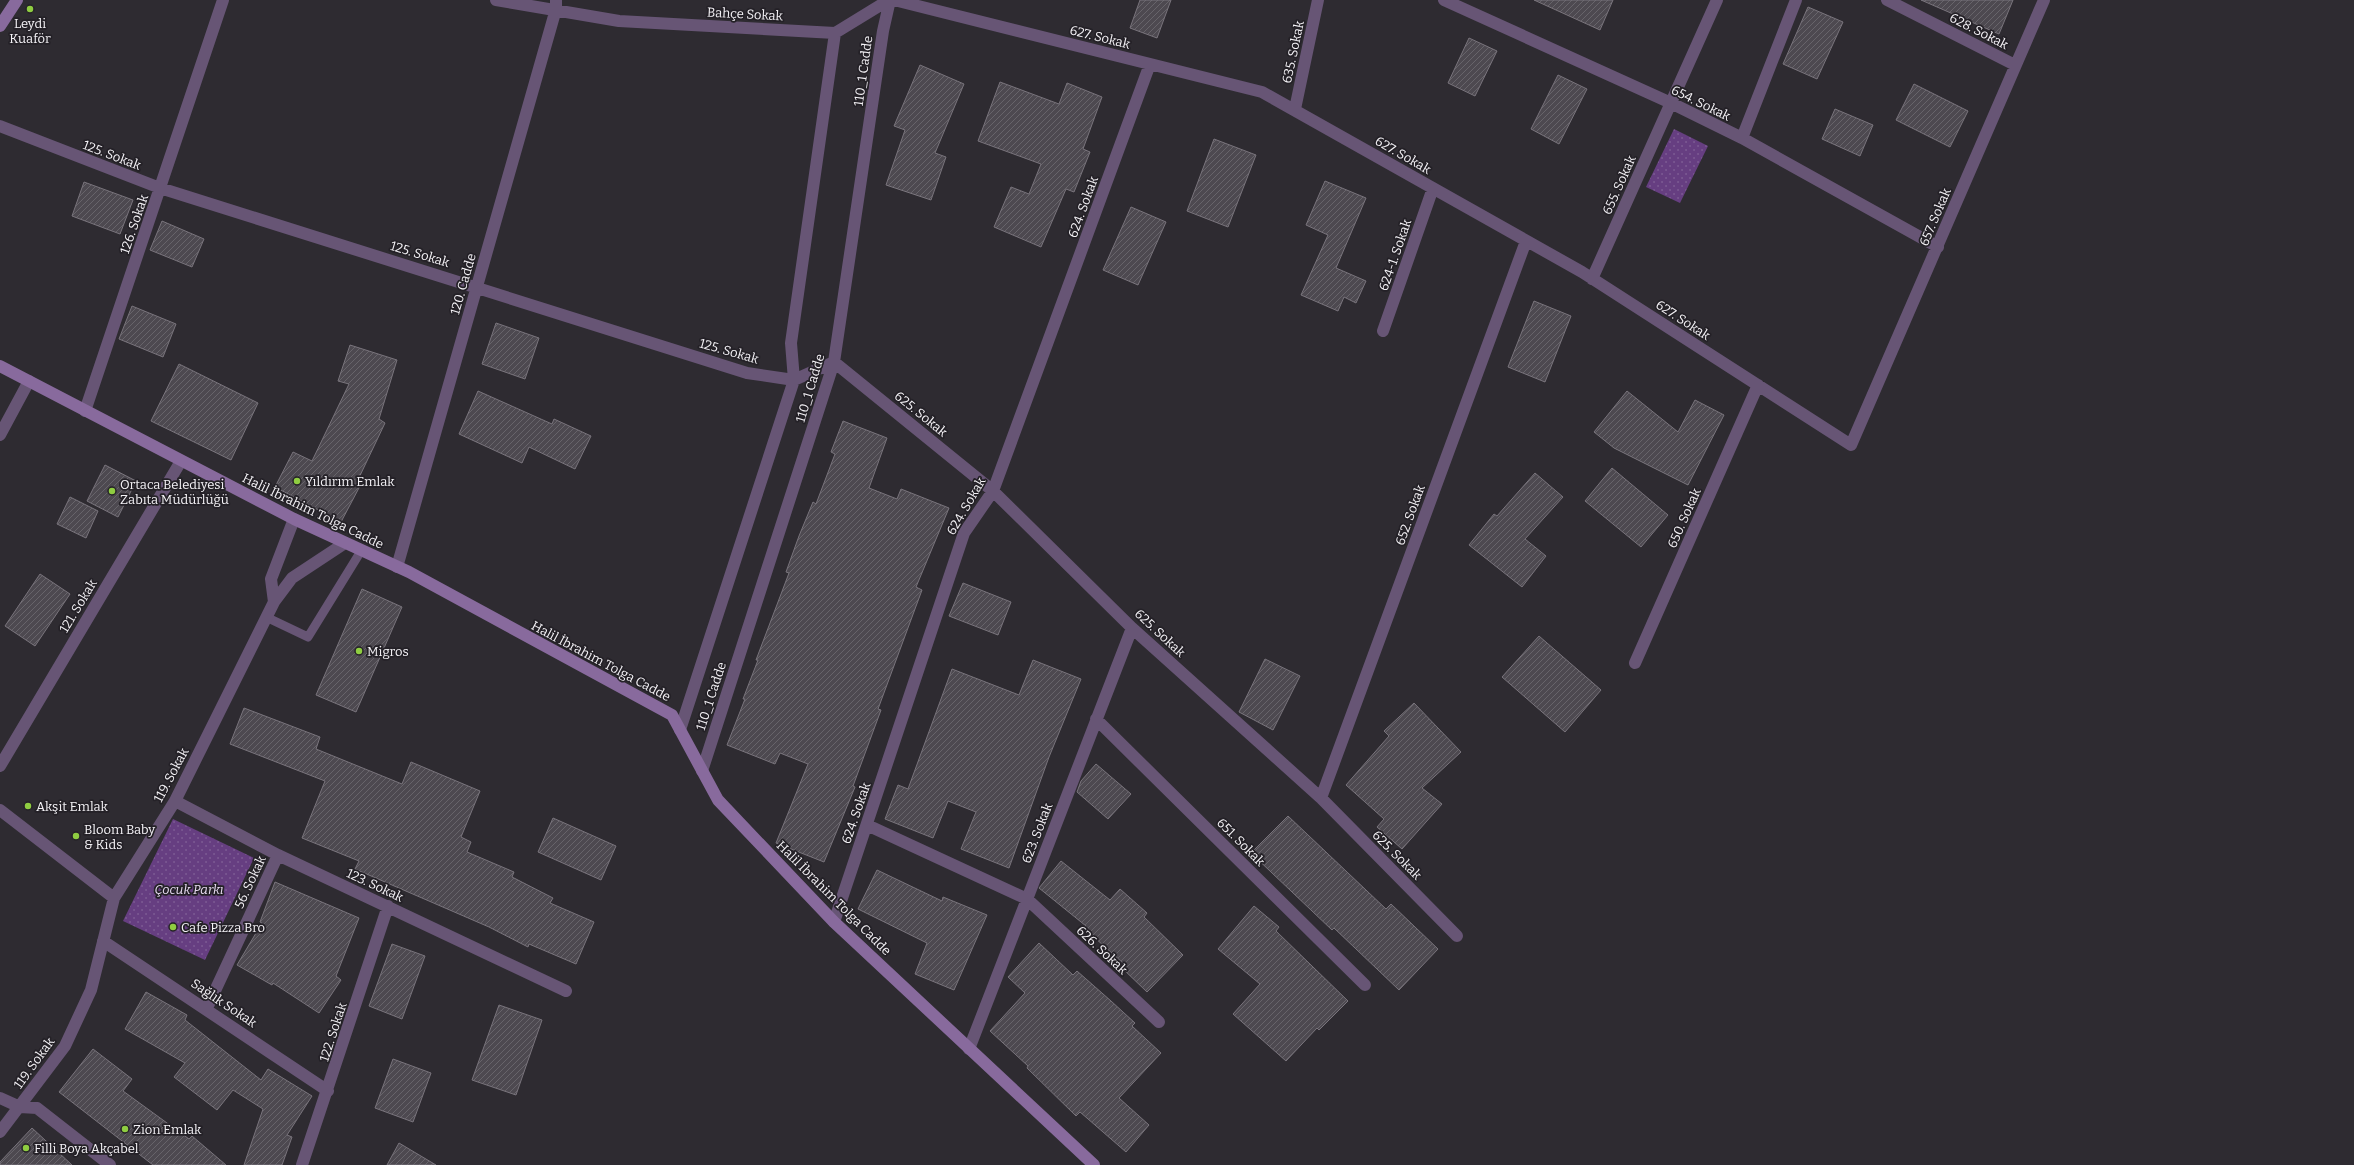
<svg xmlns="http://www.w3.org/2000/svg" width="2354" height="1165" font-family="Bitter,serif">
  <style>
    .grass { fill: url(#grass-dots) }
    .building { fill: url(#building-hatch); stroke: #79747c }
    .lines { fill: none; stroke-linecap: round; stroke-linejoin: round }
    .lane { stroke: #675575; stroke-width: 9 }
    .street { stroke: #675575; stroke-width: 12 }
    .secondary { stroke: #886a9d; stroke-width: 12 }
    .poi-dot { fill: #8fcd41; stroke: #242127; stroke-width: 1.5 }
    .labels { text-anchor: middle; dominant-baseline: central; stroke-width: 3.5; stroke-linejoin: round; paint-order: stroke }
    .street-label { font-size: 13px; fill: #f4f2f6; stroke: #242127 }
    .poi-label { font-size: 13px; fill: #f4f2f6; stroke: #242127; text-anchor: start }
    .park-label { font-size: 13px; font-style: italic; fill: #e7dbf0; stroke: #242127 }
  </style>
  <defs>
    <pattern id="grass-dots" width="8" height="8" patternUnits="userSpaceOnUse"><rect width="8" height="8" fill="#663e81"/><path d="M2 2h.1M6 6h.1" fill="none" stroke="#7c5a93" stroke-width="1.8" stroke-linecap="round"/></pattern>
    <pattern id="building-hatch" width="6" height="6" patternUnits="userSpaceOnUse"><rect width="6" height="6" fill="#4d4950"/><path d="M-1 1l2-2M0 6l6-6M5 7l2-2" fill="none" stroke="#67646a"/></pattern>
  </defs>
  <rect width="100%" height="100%" fill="#2e2b31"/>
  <path class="grass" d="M1674 129 1708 146 1680 203 1646 187Z
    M173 819 254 858 205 960 123 921Z"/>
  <path class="building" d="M1140 0H1171L1157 38 1130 28Z
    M1534 0H1613L1600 30Z
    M1921 0H2013L1999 34Z
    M1808 7 1843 22 1817 79 1783 64Z
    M1469 38 1497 51 1475 96 1448 83Z
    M920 65 964 84 935 153 946 157 931 200 886 185 905 130 894 126Z
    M1558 75 1587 89 1559 144 1531 129Z
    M1000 82 1059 104 1067 83 1102 97 1083 149 1090 152 1074 192 1066 189 1041 247 994 227 1011 187 1029 194 1041 164 978 141Z
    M1914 84 1968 111 1950 147 1896 120Z
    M1835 109 1873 125 1860 156 1822 139Z
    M1214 139 1256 155 1228 227 1187 211Z
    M1325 181 1366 198 1336 268 1366 281 1356 303 1344 297 1338 311 1301 295 1328 235 1306 225Z
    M84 182 133 200 120 234 72 216Z
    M1131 207 1166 222 1138 285 1103 270Z
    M162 221 204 239 192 267 150 250Z
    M1534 301 1571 316 1545 382 1508 367Z
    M132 306 176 324 163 357 119 339Z
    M496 323 539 338 525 379 482 364Z
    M350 345 397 360 379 419 385 423 356 484 360 486 341 522 275 487 293 452 312 461 349 384 338 381Z
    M179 364 258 403 231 460 151 421Z
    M478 391 552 424 554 419 591 436 575 469 529 447 522 463 459 434Z
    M1627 391 1678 432 1695 400 1724 415 1688 485 1614 448 1594 432Z
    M843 421 887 438 869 488 897 499 901 489 949 508 916 587 922 590 878 709 881 710 853 786 855 787 824 862 776 843 808 764 780 753 775 764 727 745 745 699H743L758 660H756L789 573 786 572 799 536 813 502 816 504 835 454 831 452Z
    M105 465 136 481 118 517 87 501Z
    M1612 468 1668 515 1641 547 1585 501Z
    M1535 473 1563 497 1525 539 1546 556 1522 587 1469 545 1494 514 1497 516Z
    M70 497 98 511 86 538 57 524Z
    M40 574 70 594 35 646 5 626Z
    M963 583 1011 602 998 635 949 616Z
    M362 589 402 607 356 712 316 695Z
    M1539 636 1601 690 1565 732 1502 677Z
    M1265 659 1300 676 1273 730 1239 712Z
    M1033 660 1081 679 1049 757 1009 868 961 849 976 812 948 801 933 838 885 819 898 785 908 789 952 669 1019 695Z
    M1414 703 1461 752 1422 788 1442 804 1402 849 1377 827 1384 819 1346 785 1389 736 1384 731Z
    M244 708 320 737 316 749 402 784 411 762 480 791 461 837 471 842 467 852 514 872 512 877 553 898 550 903 594 922 576 964 529 944 528 947 489 927 355 869 359 861 302 838 325 781 230 744Z
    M1096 764 1131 794 1108 819 1077 792 1081 781Z
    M1288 816 1386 909 1391 904 1438 949 1399 990 1334 928 1332 930 1251 853Z
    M553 818 616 846 601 880 538 852Z
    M1061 861 1110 900 1120 889 1147 913 1144 917 1183 955 1147 992 1121 967 1124 964 1084 928 1086 926 1039 888Z
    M877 870 942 901 943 897 987 915 954 990 915 974 927 943 858 909Z
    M275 882 359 918 336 976 341 980 319 1013 273 983 272 985 237 965 262 923 260 922Z
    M1254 906 1279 927 1276 931 1348 1001 1319 1030 1317 1028 1286 1061 1233 1014 1260 984 1218 949Z
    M1039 943 1073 975 1077 971 1111 1001 1135 1023 1132 1026 1161 1053 1119 1098 1149 1125 1126 1152 1080 1112 1076 1116 1027 1068 1028 1066 990 1031 1025 993 1008 977Z
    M392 944 425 956 402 1019 369 1006Z
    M146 992 187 1015 185 1020 261 1080 268 1069 312 1096 287 1135 292 1137 282 1165H244L263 1109 233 1090 217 1110 174 1077 185 1063 125 1029Z
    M499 1005 542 1020 516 1095 472 1080Z
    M93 1049 132 1079 123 1091 189 1139 192 1136 226 1165H153L59 1092Z
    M393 1059 431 1073 413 1122 375 1108Z
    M32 1128 72 1165H0V1162Z
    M399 1143 436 1165H387Z"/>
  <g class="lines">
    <path class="lane" d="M266 617 308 637 361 551"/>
    <path class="street" d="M496 0 619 21 835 33 889 0
      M894 0 1262 92 1582 272 1851 445 2044 0
      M1444 0 1671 103 1742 138 1938 247
      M1887 0 2015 65
      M1295 109 1318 0
      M0 126 160 188 747 373 794 380 834 362 993 491 1132 628 1321 798 1457 936
      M1742 138 1796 0
      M1592 279 1717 0
      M1383 331 1433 188
      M85 411 223 0
      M0 435 29 381
      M397 567 556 9V0
      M274 602 271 579 294 519
      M1635 663 1758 385
      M1096 719 1365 985
      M680 730 794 380 791 343 835 33
      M0 766 181 461
      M702 771 834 362 883 31 890 0
      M1321 798 1526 241
      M175 801 278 855 566 991
      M0 810 114 898
      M867 825 1027 899 1159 1022
      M834 922 964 533 993 491 1150 64
      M103 941 328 1091
      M207 1008 278 855
      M969 1049 1132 628
      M0 1098 20 1107 37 1108 110 1165
      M0 1132 65 1046 91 990 114 898 175 801 274 602 292 578 345 543
      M302 1165 388 906"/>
    <path class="secondary" d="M0 26 17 0
      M0 366 294 519 409 572 672 715 718 800 834 922 1094 1165"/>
  </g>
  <g class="poi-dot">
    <circle cx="30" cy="9" r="4"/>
    <circle cx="297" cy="481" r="4"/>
    <circle cx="112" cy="491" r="4"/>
    <circle cx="359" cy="651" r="4"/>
    <circle cx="28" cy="806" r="4"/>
    <circle cx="76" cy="836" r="4"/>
    <circle cx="173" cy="927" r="4"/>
    <circle cx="125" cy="1129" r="4"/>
    <circle cx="26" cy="1148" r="4"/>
  </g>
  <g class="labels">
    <g class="street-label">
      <text transform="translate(745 14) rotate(3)">Bahçe Sokak</text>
      <text transform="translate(1979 31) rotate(27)">628. Sokak</text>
      <text transform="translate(1100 37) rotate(14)">627. Sokak</text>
      <text transform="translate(1293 52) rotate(-78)">635. Sokak</text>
      <text transform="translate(863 71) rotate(-82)">110_1 Cadde</text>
      <text transform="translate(1701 103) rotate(26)">654. Sokak</text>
      <text transform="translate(112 155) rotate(21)">125. Sokak</text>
      <text transform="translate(1403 155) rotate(30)">627. Sokak</text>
      <text transform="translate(1619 185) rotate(-66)">655. Sokak</text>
      <text transform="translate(1083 207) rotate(-70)">624. Sokak</text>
      <text transform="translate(1935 217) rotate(-67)">657. Sokak</text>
      <text transform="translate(134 224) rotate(-71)">126. Sokak</text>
      <text transform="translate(420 254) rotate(17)">125. Sokak</text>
      <text transform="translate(1395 255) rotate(-71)">624-1. Sokak</text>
      <text transform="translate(463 284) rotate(-74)">120. Cadde</text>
      <text transform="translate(1683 320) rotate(33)">627. Sokak</text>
      <text transform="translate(729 351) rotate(16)">125. Sokak</text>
      <text transform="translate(810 388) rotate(-73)">110_1 Cadde</text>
      <text transform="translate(921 414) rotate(39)">625. Sokak</text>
      <text transform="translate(966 506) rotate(-60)">624. Sokak</text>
      <text transform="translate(313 511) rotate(26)">Halil İbrahim Tolga Cadde</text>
      <text transform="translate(1410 515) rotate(-70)">652. Sokak</text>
      <text transform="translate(1684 518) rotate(-66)">650. Sokak</text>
      <text transform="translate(78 606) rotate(-59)">121. Sokak</text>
      <text transform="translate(1160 633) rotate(43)">625. Sokak</text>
      <text transform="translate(601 661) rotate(28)">Halil İbrahim Tolga Cadde</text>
      <text transform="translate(711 696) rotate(-72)">110_1 Cadde</text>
      <text transform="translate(171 775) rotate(-62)">119. Sokak</text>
      <text transform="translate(856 813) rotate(-71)">624. Sokak</text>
      <text transform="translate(1037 833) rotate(-69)">623. Sokak</text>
      <text transform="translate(1241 842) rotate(45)">651. Sokak</text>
      <text transform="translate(1397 855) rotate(45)">625. Sokak</text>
      <text transform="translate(250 882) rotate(-65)">56. Sokak</text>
      <text transform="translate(375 885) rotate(25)">123. Sokak</text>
      <text transform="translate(834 898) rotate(45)">Halil İbrahim Tolga Cadde</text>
      <text transform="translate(1102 950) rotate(43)">626. Sokak</text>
      <text transform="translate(224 1003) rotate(34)">Sağlık Sokak</text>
      <text transform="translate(333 1032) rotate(-72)">122. Sokak</text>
      <text transform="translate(34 1063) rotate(-54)">119. Sokak</text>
    </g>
    <g class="poi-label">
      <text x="30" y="23" text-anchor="middle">Leydi<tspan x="30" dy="15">Kuaför</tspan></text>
      <text x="305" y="481">Yıldırım Emlak</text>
      <text x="120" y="484">Ortaca Belediyesi<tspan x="120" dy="15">Zabıta Müdürlüğü</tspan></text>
      <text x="367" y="651">Migros</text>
      <text x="36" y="806">Akşit Emlak</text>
      <text x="84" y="829">Bloom Baby<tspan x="84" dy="15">&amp; Kids</tspan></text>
      <text x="181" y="927">Cafe Pizza Bro</text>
      <text x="133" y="1129">Zion Emlak</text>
      <text x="34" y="1148">Filli Boya Akçabel</text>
    </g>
    <g class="park-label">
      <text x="189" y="889">Çocuk Parkı</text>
    </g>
  </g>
</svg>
